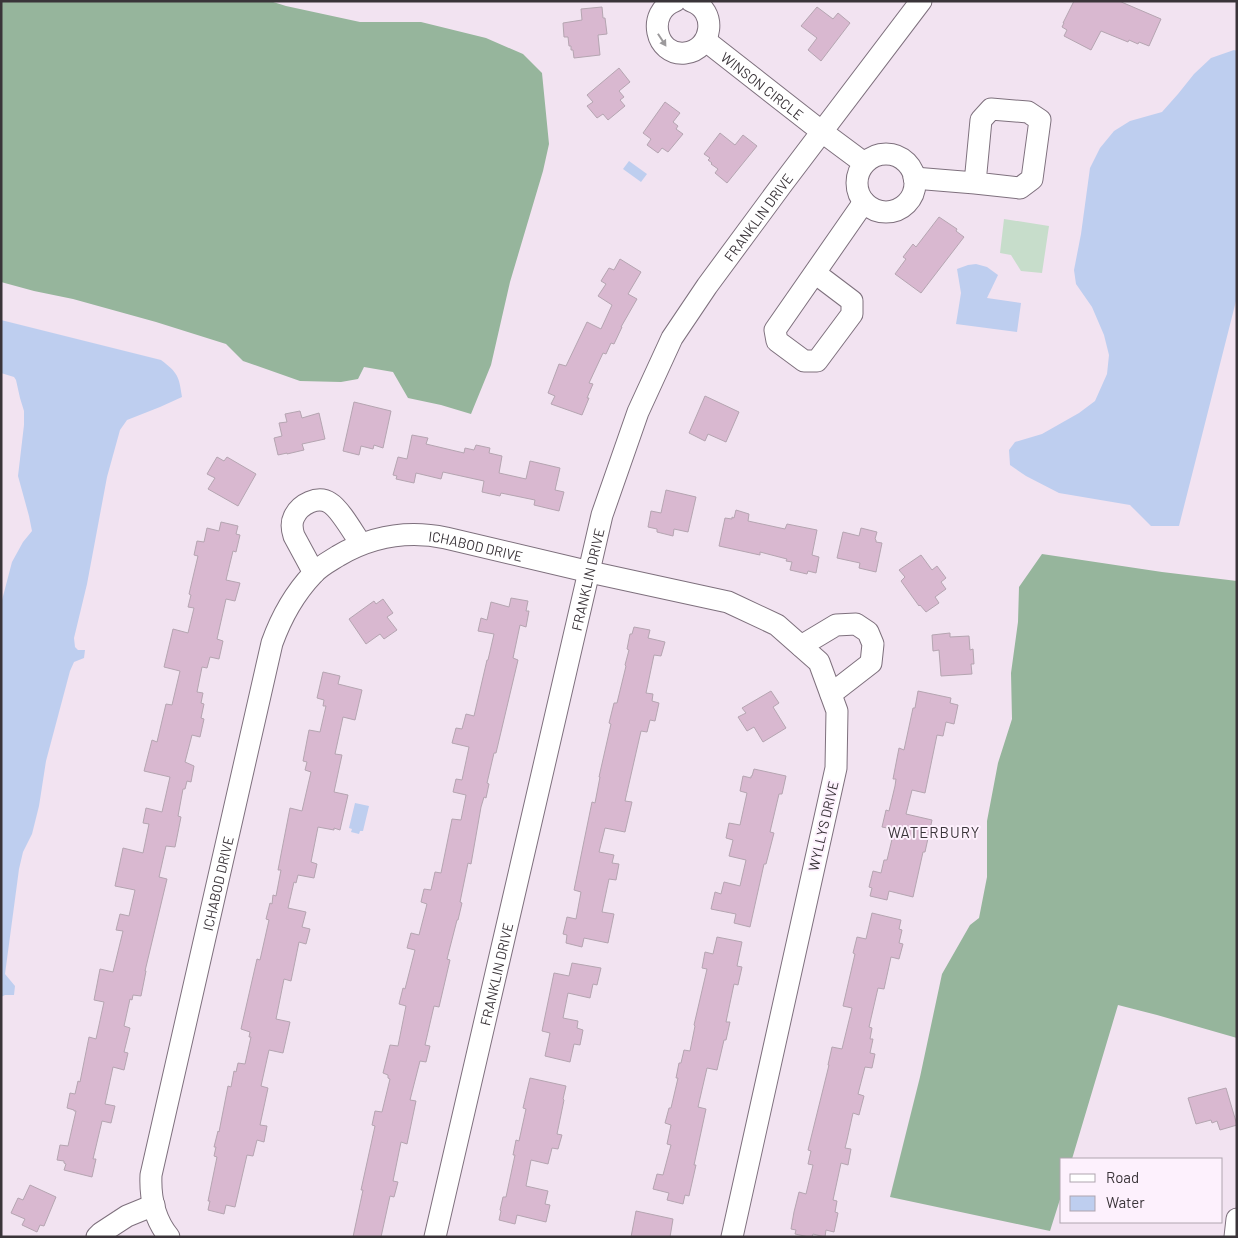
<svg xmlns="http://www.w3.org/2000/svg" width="1238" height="1238" font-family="Barlow,sans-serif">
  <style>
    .green { fill: #c7ddcb }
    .forest { fill: #96b59c }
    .water { fill: #beceef }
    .building { fill: #d9b8d0; stroke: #b5a5b1 }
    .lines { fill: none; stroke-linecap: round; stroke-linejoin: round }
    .minor-casing { stroke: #7e707d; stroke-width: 23 }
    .minor { stroke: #fff; stroke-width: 21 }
    .oneway { fill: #9c9a9c }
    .labels { text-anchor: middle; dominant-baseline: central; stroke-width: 4; stroke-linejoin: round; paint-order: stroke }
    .street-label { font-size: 14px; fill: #3a3439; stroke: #fdf1fd }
    .neighbourhood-label { font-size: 15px; letter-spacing: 1px; fill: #3a3439; stroke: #fdf1fd }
  </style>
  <rect width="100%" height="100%" fill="#f2e3f1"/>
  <path class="green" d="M1004 219 1049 226 1042 273 1021 271 1011 255 1000 253Z"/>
  <path class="forest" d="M1 1H270L286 6 360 22H421L486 38 523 54 542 73 549 144 543 171 510 282 491 365 471 414 441 405 408 398 393 372 364 367 358 379 341 382 300 381 243 361 226 344 156 322 73 299 34 291 1 282Z
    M1042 554 1162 572 1237 581V1038L1157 1015 1118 1005 1072 1159H1062V1193L1050 1231 890 1197 920 1077 942 974 970 925 979 918 987 877V821L998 763 1012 719 1011 673 1018 622 1019 587Z"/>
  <path class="water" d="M1234 50 1237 51V297L1179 526H1151L1130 505 1059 493 1026 476 1010 465 1009 450 1015 442 1042 434 1079 413 1095 401 1107 374 1109 355 1104 335 1092 307 1076 284 1074 270 1081 234 1090 168 1100 148 1114 131 1130 121 1162 112 1178 94 1194 74 1211 58Z
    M629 161 647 174 641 182 623 169Z
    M976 264 987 267 998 275 987 298 1021 303 1017 332 956 324 961 293 957 269 968 265Z
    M1 320 161 360C178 373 179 376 182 397L160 407 127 420 120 430 107 477 87 584 74 638 75 647 78 650H85L84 658 74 662 70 671 46 761 39 806 32 834 23 852 19 869 5 974 15 986 14 995H5L1 997V604L12 562 23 542 32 531 29 516 18 476 24 425V411L20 398 16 380 14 377 1 373Z
    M355 803 369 806 363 831H360L359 834 351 832 352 829 349 828Z"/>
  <path class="building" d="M1074 1H1119L1161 19 1149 46 1139 42 1138 44 1129 40 1128 42 1101 31 1091 50 1064 36 1067 30 1062 27 1064 23H1063Z
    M602 7 603 18H605L607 34 598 35 600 55 574 58 573 50H571V46H569L568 37H564L563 23 582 20 581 9Z
    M817 7 833 19 838 13 850 23 821 61 808 50 817 38 801 26Z
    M619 68 630 82 619 91 624 97 620 100 625 106 608 120 603 114 597 118 587 106 593 102 587 95Z
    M665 102 680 113 673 122 678 126 676 129 683 134 668 152 662 148 658 153 647 145 651 139 643 133Z
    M720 133 735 145 743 135 757 146 727 183 715 173 718 169 711 164 712 163 708 160 710 158 704 154Z
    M939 217 957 229 956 231 964 237 921 293 895 274 906 259 903 257 913 244 916 247Z
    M620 259 641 272 628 294 637 299 621 327H622L614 344 611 343 606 354 603 353 589 383 593 384 587 398H589L582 415 551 404 555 396 548 393 559 364 566 366 587 322 601 329 612 305 598 296 606 284 601 281 609 268 614 270Z
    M705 396 739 412 726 442 708 434 705 441 689 433Z
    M354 402 391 411 383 448 374 445 373 449 361 446 359 455 343 451Z
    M300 411 302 418 319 413 325 439 302 444 304 450 287 454V453L278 455 274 438 282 436 279 423 287 422 285 414Z
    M412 435 428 438 426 444 464 453 465 448 474 450 476 445 490 448 489 453 502 456 499 473 526 479 530 461 560 468 555 490 564 492 559 511 534 505 535 500 501 493 500 496 482 492 484 481 443 472 441 479 416 473 414 483 396 479 397 476 393 475 398 457 407 459Z
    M217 457 224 461 227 457 256 474 238 506 208 489 215 478 207 474Z
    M666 490 696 497 688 532 674 529 673 536 657 532V529L648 527 651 511 661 513Z
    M736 510 749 514 748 521 785 529 787 524 817 530 812 555 819 557 816 573 808 571 807 574 790 570 792 562 786 561 787 559 760 552V555L719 546 725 518 732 519V517L734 518Z
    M221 522 238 526 236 534 240 535 236 552 233 551 226 580 240 583 235 601 226 599 217 639 223 641 219 659 210 657 207 668 202 667 197 692 203 693 201 703 204 704 201 718 204 719 200 737 192 735 185 762 194 766 191 782 187 781 185 789H183L178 816 181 817 175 847 166 846 159 877 167 879 145 971H146L141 996 133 995 132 1000 130 999 124 1026 130 1028 124 1052 128 1053 124 1070 113 1067 105 1104 115 1106 111 1123 102 1121 93 1159H96L92 1177 64 1170 66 1164 64 1163V1161L57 1160 60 1145 68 1146 76 1111H74V1110L67 1108 70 1093 75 1094 78 1081 80 1082 89 1037 96 1039 104 1002 94 1000 100 969 113 972 123 931 116 930 120 914 129 916 135 890 115 886 123 848 143 853 149 824 143 823 146 808 162 812 170 777 144 771 152 740 157 742 166 704 172 705 180 671 164 667 173 629 188 633 194 608 188 607 191 595 189 594 198 556 194 555 197 541 204 542 207 528 219 531Z
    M861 528 877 532 875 539 876 540V542L882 543 876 572 859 568 860 563 837 558 843 532 859 536Z
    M921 555 932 570 937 566 946 578 941 582 946 589 935 597 939 603 926 612 920 605 919 606 901 581 905 577 899 570Z
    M511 598 528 601 526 611H529L526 627 520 625 513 658 518 660 496 753H494L487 783 489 784 486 798 484 797 481 807 471 864 468 863 460 902 462 903 458 920H457L447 959 450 960 439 1007 434 1006 425 1045 430 1046 426 1062 420 1061 410 1100 416 1101 407 1144 401 1142 393 1181 398 1182 394 1197 390 1196 381 1237H353L363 1190H361L375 1126 372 1125 375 1111 382 1112 390 1079 388 1078V1075L383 1073 390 1045 398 1046 406 1006 399 1004 403 988 405 989 415 950 407 948 411 933 419 935 427 904 421 902 424 889 431 890 435 872 441 873 452 819 461 820 466 795 453 792 456 779 462 780 469 747 452 743 456 728 462 729 466 714 474 716 487 660H488L494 634 478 631 481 618 487 620 491 602 509 607Z
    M383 599 393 613 387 617 397 630 384 639 380 634 366 644 349 619 374 601 376 604Z
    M634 627 650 630 648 638 665 642 661 656 654 655 646 693 653 694 652 701 659 703 655 721 650 720 647 732 641 731 625 801 632 802 625 832 605 828 599 852 614 855 612 863 619 864 616 880 609 879 602 912 614 914 608 943 584 938 582 947 566 943 567 935 563 934 567 917 576 919 581 892 574 890 592 802 595 803 600 777H599L611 724 609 723 614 703H617L626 666 625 665 629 650 627 649 630 634H632Z
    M950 633V637L969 636 970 650 973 649 974 664H971L972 674 941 676 939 650 933 651 932 635Z
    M323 672 340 676 338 684 362 690 355 720 343 717 335 754 342 755 334 792 348 795 340 830 334 828V830L318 827 311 862 317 864 314 878 298 875 296 883 294 882 288 908 306 912 302 927 310 929 306 944 299 942 291 981 284 979 276 1019 290 1022 283 1053 269 1050 261 1086 268 1088 260 1125 267 1126 264 1142 257 1140 253 1156 247 1155 235 1207 226 1205 224 1214 208 1210 210 1201H208L217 1157 214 1156 216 1147H214L218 1131 219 1132 228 1086 231 1087 234 1071 236 1072 238 1063 245 1064 251 1037H249L250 1032 241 1029 257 959 260 960 269 920 266 919 270 903 272 904 273 895 276 896 281 870H278L290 808 302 811 311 772 305 770 307 762 303 761 309 730 320 732 326 706H323L324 700 317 698Z
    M771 691 779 703 773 707 786 728 763 742 754 727 747 731 738 717 746 713 742 708Z
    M918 691 951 698 950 703 958 705 954 724 946 722 943 736 937 735 925 793 912 790 906 814 932 820 925 852H923L913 897 889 891 887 900 870 896 872 888 869 887 873 871 881 873 884 860H887L893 835 891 834 892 829 882 827 886 810 889 811 895 786 896 779H893L899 748 904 750 913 708H915Z
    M754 769 786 776 782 794H779L770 832 774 833 766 864H764L750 927 734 923 736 914 711 909 715 892 721 894 724 882 740 886 746 860 729 856 733 840 726 838 729 823 740 825 747 793 740 791 743 776 751 778V776H752Z
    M872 913 901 920 899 929 902 930 899 943 903 944 899 959 891 957 884 989 878 988 869 1027 872 1028 870 1039H873L870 1053 875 1054 872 1068 865 1067 858 1094 864 1096 859 1115 853 1113 847 1140 845 1148 851 1149 848 1165 841 1163 833 1200 837 1201 835 1212 838 1213 834 1232 826 1230 825 1237 813 1234 812 1237H809L795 1234 796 1230 791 1229 794 1212 799 1192 806 1194 813 1165 808 1164 811 1151 808 1150 829 1065H828L832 1047 842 1049 852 1008 843 1006 855 954 853 953 857 937 866 939Z
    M717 937 742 942 737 966 742 967 738 985 734 984 726 1022H730L726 1040H724L717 1070 707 1068 698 1107 706 1109 694 1165H696L689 1196 685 1195 683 1204 667 1200 669 1193 653 1189 657 1174 663 1175 671 1145 667 1144 671 1125 665 1123 669 1108H671L678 1078H676L679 1063H681L684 1050 690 1051 695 1026 694 1025 707 969 702 968 705 952 713 954Z
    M572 963 601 968 597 985 593 984 590 998 568 993 563 1018 578 1021 577 1028 583 1030 580 1045 574 1044 570 1062 545 1056 550 1033 542 1031 554 973 569 976Z
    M530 1078 566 1086 563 1099 564 1100 557 1134 562 1135 558 1149 552 1148 548 1164 531 1160 526 1186 548 1191 545 1204 550 1205 546 1222 517 1215 515 1224 499 1220 501 1211 500 1210 503 1197H506L515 1155H513L516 1140 519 1141 526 1109 523 1108Z
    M1226 1088 1237 1125 1220 1130 1217 1121 1212 1123 1211 1120 1196 1124 1188 1098Z
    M30 1185 56 1197 44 1226 40 1225 37 1232 22 1225 25 1219 11 1213 18 1198 23 1200Z
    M636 1211 673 1219 670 1237H631Z"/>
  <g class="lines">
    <g class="minor-casing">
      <g id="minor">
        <path d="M675 1C646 12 655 56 685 53 713 50 718 10 691 1"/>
        <path id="s1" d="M706 41 821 131 864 163"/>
        <circle cx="886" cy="183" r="29"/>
        <path d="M914 178 975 183 1020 188 1032 179 1040 120 1028 112 991 109 981 120 975 183"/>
        <path d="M815 273 852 301V314L817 361H804L777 341 775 330 864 202"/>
        <path d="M314 573 294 536C292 530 291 523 294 517 300 504 318 495 330 503 340 509 354 534 361 544"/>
        <path d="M801 646 836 625 856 624 868 632 873 644 871 663 831 694"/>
        <path d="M97 1237 101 1233 127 1216 154 1205"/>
        <path id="s2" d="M169 1237C155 1220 150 1197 151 1175L272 643C281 618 295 593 313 574 320 566 330 561 338 556 372 536 408 530 446 538L590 572 728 602 777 625 819 662 837 711 836 768 732 1237"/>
        <path id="s3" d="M435 1237 602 515 638 412 672 338 707 286 783 183 921 1"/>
        <path d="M1235 1237 1237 1219"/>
      </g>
    </g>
    <use href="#minor" class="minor"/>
  </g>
  <defs><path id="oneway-solid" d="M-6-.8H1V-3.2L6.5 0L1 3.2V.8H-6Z" transform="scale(1.25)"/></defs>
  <use class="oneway" href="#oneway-solid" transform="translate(662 40) rotate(57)"/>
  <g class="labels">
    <g class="street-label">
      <text stroke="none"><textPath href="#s1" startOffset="72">WINSON CIRCLE</textPath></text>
      <text stroke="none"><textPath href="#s3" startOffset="1080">FRANKLIN DRIVE</textPath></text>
      <text stroke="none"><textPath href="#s2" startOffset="866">ICHABOD DRIVE</textPath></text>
      <text stroke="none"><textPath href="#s3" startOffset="675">FRANKLIN DRIVE</textPath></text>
      <text transform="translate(823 826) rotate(-77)">WYLLYS DRIVE</text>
      <text stroke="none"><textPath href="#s2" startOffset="365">ICHABOD DRIVE</textPath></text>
      <text stroke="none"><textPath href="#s3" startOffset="270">FRANKLIN DRIVE</textPath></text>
    </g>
    <g class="neighbourhood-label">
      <text x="934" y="832">WATERBURY</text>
    </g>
  </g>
  <rect width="1238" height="1238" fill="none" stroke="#3a3439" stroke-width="5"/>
  <rect x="1060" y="1158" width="162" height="65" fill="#fdf1fd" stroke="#afa5af"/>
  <rect x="1070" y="1174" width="25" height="8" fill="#ffffff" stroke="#afa5af"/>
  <text x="1106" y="1183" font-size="15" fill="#3a3439">Road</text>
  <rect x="1070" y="1196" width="25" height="15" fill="#beceef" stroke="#afa5af"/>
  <text x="1106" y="1208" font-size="15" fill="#3a3439">Water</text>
</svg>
